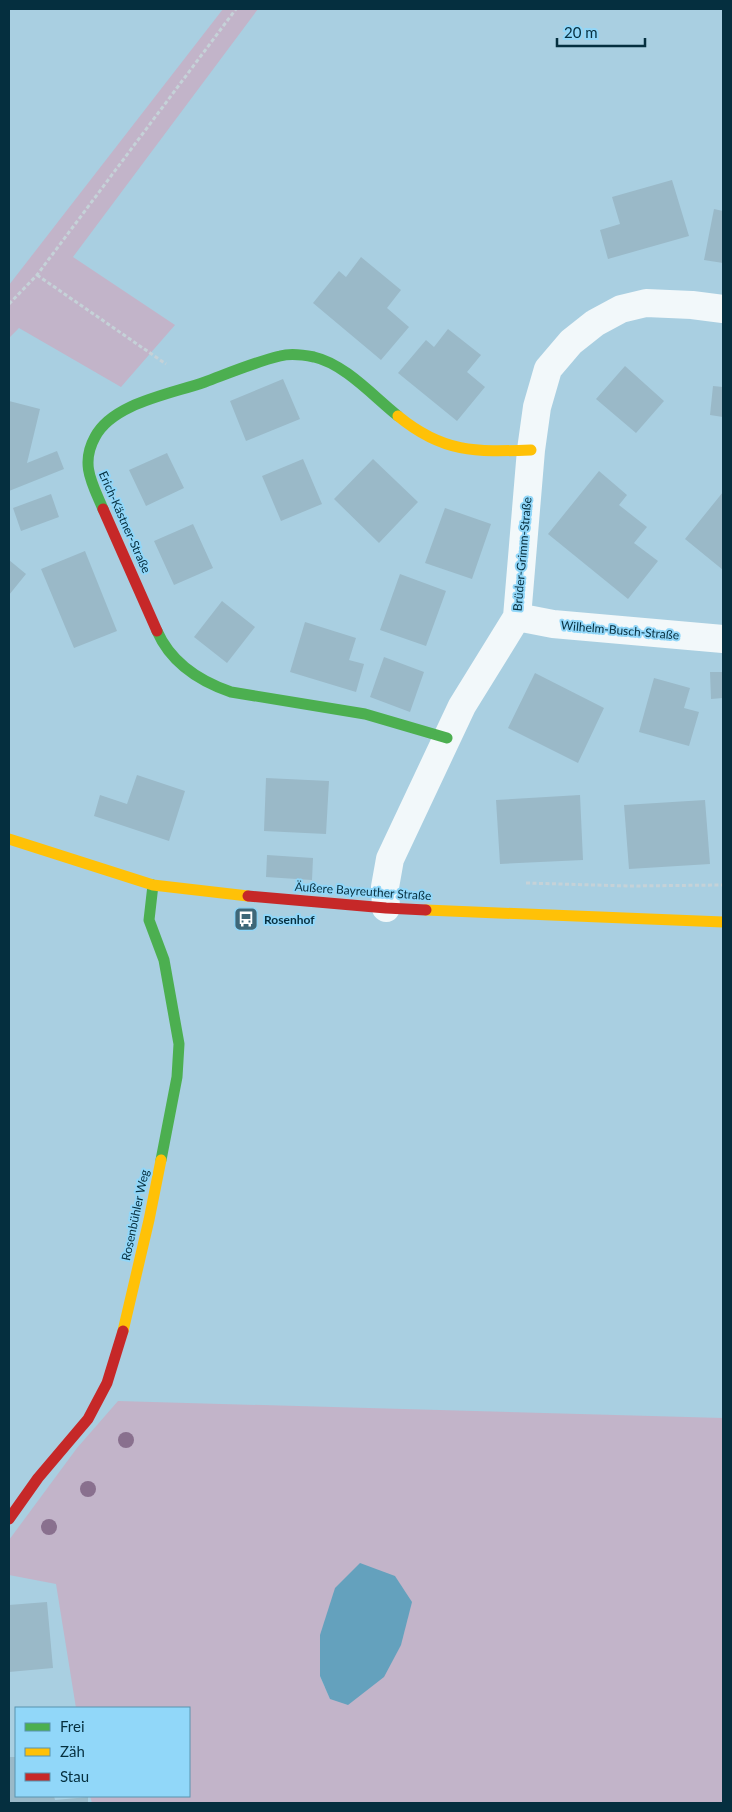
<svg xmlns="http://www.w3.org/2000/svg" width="732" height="1812" font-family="Lato,sans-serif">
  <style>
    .green { fill: #c2b4c9; fill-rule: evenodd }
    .water { fill: #64a1bd }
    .building { fill: #9ab9c8 }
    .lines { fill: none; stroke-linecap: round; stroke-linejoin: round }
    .path { stroke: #c5d2d8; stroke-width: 3; stroke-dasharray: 4 2.5; stroke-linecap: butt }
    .street { stroke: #f2f8fa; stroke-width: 28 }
    .fast { stroke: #4caf50; stroke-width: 11 }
    .slow { stroke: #ffc107; stroke-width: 11 }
    .jam { stroke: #c62828; stroke-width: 11 }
    .tree { fill: #89708e }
    .labels { text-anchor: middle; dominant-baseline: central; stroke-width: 4; stroke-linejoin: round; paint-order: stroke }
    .street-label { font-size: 12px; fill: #052f3f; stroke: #91d7f9 }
    .poi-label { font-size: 12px; font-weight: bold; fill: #052f3f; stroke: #91d7f9; text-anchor: start }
  </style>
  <rect width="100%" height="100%" fill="#a9cfe1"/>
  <path class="green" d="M223 9H258L73 257 175 325 121 387 19 328 9 338V285Z
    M118 1401 723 1418V1803H92L90 1796H189V1708H76L56 1584 9 1575V1540L77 1448ZM320 1635 330 1699 320 1676Z"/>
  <path class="water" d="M360 1563 395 1576 412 1602 401 1645 384 1677 348 1705 330 1699 320 1676V1635L335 1588Z"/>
  <path class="building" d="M672 180 689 236 608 259 600 230 620 224 612 197Z
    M714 209 723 211V263L704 260Z
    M361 257 401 290 387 308 409 327 381 360 313 303 339 271 346 277Z
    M448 329 481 355 467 372 485 387 457 421 398 373 426 340 434 347Z
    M625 366 664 401 636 433 596 399Z
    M283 379 300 419 246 441 230 401Z
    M713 386 723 387V417L710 415Z
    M9 401 40 409 27 463 57 451 64 469 9 491Z
    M167 453 184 488 146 506 129 470Z
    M303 459 322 504 281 521 262 476Z
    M373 459 418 502 379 543 334 499Z
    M599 471 627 495 619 505 647 527 634 543 658 561 628 599 548 534Z
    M723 492V570L685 539Z
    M51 494 59 517 21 531 13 508Z
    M445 508 491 524 472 579 425 563Z
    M193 524 213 568 174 585 154 541Z
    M85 551 117 631 74 648 41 569Z
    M9 560 26 574 9 595Z
    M400 574 446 591 426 646 380 630Z
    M222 601 255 627 227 663 194 637Z
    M305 622 356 638 349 660 364 664 356 692 290 672Z
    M384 657 424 672 410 712 370 697Z
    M710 672H723V698L711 699Z
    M535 673 604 708 578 763 508 728Z
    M654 678 690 688 684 708 699 712 689 746 639 732Z
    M137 775 185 791 169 841 94 816 100 795 127 804Z
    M266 778 329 781 326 834 264 831Z
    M580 795 583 860 500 864 496 800Z
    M705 800 710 864 629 869 624 805Z
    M267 855 313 858 312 880 266 877Z
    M47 1602 53 1668 9 1672V1605Z
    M9 1757H16V1796H54L55 1800 88 1797V1803H9Z"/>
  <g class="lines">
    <path class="path" d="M37 275 166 364
      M9 304 37 275 236 9
      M526 883 629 886 723 885"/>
    <path class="street" d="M517 617 553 624 723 639
      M386 908 385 887 390 859 462 706 517 617 531 450 537 407 548 369 571 342 595 323 621 309 646 303 692 305 723 309"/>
    <path class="fast" d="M103 509C92 483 80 464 95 437 113 403 171 394 205 382 229 373 255 362 280 356 291 353 304 355 314 357 345 364 374 397 398 416
      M157 631C171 663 199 681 231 692L365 714 447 738
      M153 885 149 920 164 960 179 1044 177 1077 161 1160"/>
    <path class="slow" d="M398 416C443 453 475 452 531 450
      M9 839 153 885 248 896
      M426 910 723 922
      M123 1331 149 1220 161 1160"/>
    <path class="jam" d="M103 509 157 631
      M248 896 386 908 426 910
      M9 1519 38 1478 88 1419 107 1383 123 1331"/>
  </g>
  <g class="tree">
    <circle cx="126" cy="1440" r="8"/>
    <circle cx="88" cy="1489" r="8"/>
    <circle cx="49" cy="1527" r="8"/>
  </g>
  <defs>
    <g id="bus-square" transform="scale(1.25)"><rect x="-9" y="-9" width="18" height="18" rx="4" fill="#3e6778" stroke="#91d7f9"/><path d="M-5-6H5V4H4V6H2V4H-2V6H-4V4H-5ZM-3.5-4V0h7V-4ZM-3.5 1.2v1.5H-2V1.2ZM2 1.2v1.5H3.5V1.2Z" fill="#fff"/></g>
  </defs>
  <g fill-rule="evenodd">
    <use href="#bus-square" x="246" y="919"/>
  </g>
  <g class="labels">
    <g class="street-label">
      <text transform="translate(125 522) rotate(66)">Erich-Kästner-Straße</text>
      <text transform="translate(522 554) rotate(-85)">Brüder-Grimm-Straße</text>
      <text transform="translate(620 630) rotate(5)">Wilhelm-Busch-Straße</text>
      <text transform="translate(363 891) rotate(4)">Äußere Bayreuther Straße</text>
      <text transform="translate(135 1215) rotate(-78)">Rosenbühler Weg</text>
    </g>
    <g class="poi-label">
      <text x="264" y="919">Rosenhof</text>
    </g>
  </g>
  <rect width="732" height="1812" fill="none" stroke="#052f3f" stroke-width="20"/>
  <rect x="15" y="1707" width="175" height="90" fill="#91d7f9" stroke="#5994af"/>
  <rect x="25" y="1723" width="25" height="8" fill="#4caf50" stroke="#5994af"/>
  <text x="60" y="1732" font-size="15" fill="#052f3f">Frei</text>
  <rect x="25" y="1748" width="25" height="8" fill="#ffc107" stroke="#5994af"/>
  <text x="60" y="1757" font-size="15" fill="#052f3f">Zäh</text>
  <rect x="25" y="1773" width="25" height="8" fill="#c62828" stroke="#5994af"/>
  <text x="60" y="1782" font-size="15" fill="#052f3f">Stau</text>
  <path d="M557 38v8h88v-8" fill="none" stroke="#052f3f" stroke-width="2.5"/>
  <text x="564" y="38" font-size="15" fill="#052f3f" stroke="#91d7f9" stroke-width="4" paint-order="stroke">20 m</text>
</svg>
